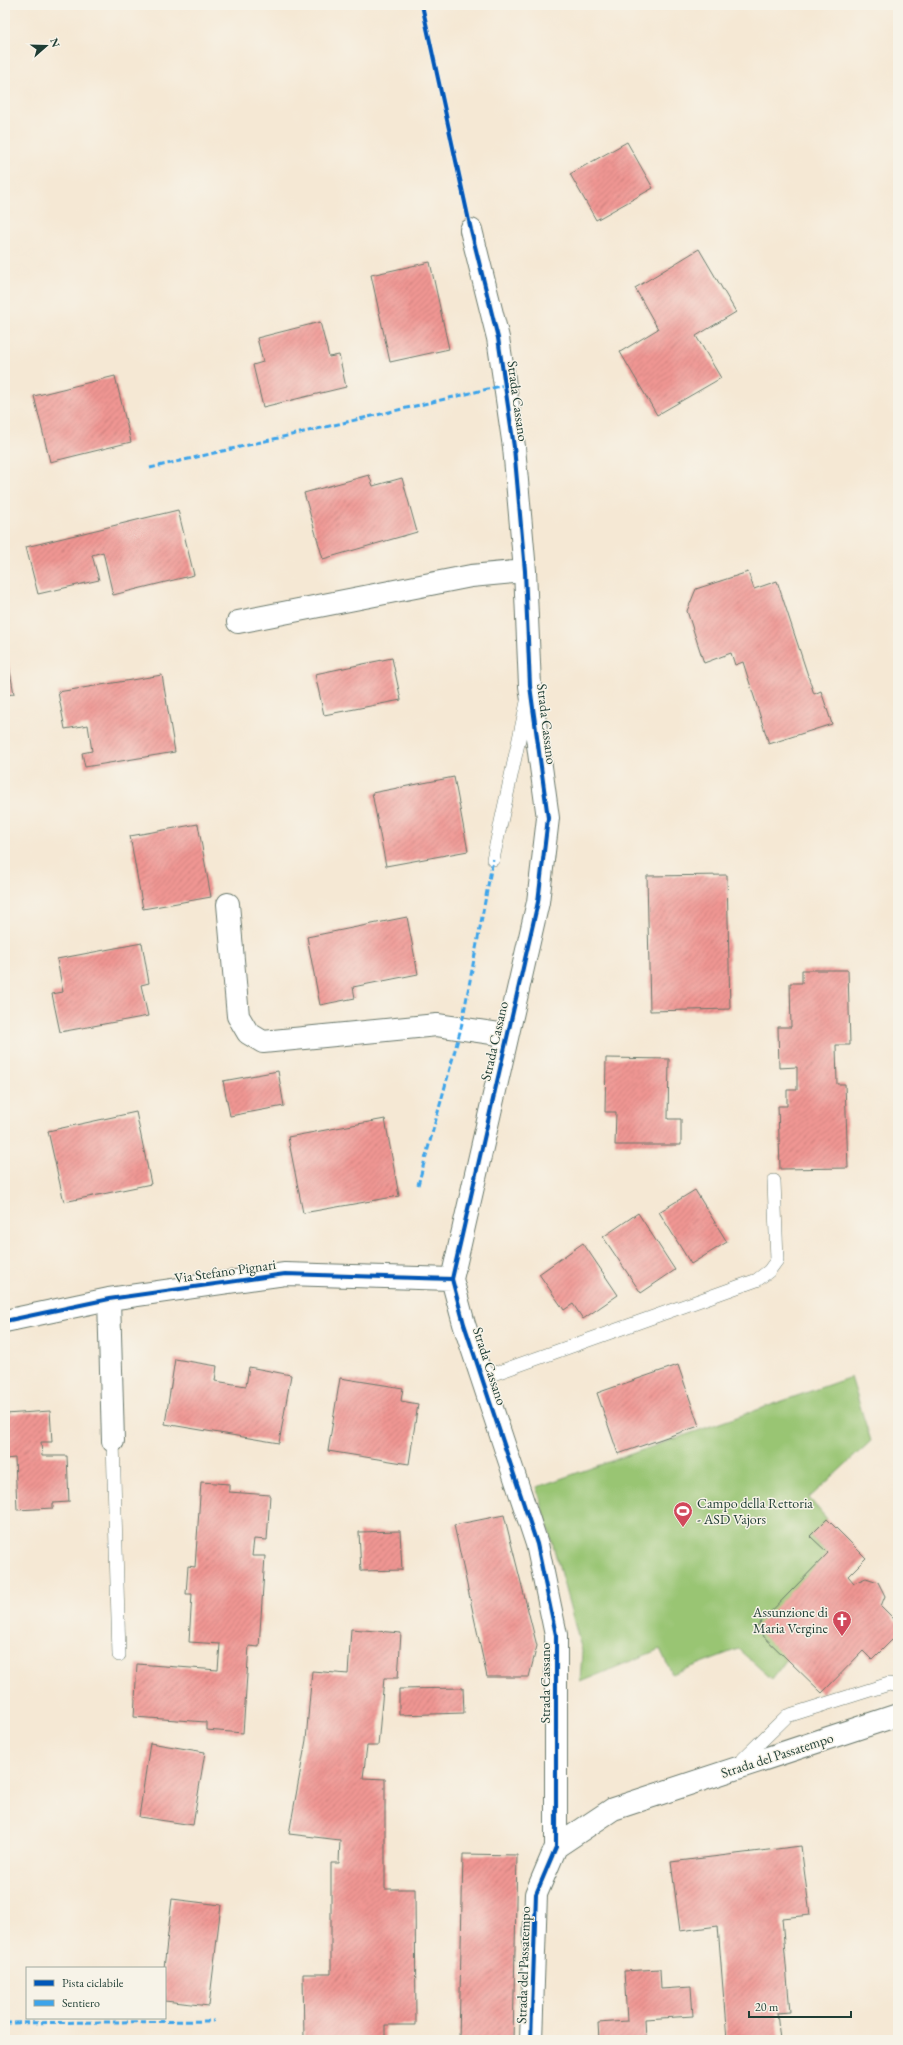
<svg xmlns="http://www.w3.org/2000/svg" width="903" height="2045" font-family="'EB Garamond',serif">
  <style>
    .park { fill: #99c573; stroke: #5c8154 }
    .building { fill: url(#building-hatch) }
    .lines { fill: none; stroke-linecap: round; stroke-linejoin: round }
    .service-casing { stroke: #6a796c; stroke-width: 14 }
    .minor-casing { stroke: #6a796c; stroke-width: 24 }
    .tertiary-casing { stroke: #6a796c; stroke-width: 24 }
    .service { stroke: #fff; stroke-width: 13 }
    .minor { stroke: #fff; stroke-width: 22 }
    .tertiary { stroke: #fff; stroke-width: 22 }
    .quiet { stroke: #3da4eb; stroke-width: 3; stroke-dasharray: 6 3; stroke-linecap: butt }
    .cycleway-casing { stroke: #f7f3e8; stroke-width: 6 }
    .cycleway { stroke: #0057b8; stroke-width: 4 }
    .labels { text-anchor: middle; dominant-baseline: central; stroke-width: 3; stroke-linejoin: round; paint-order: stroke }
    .street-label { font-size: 14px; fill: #1f3d34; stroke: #f7f3e8 }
    .poi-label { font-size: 14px; fill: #1f3d34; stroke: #f7f3e8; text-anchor: start }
  </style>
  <defs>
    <pattern id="building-hatch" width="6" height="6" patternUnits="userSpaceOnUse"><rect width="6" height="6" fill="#f09693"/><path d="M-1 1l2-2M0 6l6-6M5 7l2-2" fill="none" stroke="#c27c79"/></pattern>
  </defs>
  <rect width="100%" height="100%" fill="#f7f3e8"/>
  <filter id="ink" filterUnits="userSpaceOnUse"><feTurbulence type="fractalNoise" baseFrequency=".025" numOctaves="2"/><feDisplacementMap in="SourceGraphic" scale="8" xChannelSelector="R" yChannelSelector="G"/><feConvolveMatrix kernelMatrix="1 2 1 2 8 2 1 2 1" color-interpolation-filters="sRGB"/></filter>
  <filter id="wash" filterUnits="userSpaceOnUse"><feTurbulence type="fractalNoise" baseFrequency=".012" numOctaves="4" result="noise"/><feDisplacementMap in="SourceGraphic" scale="16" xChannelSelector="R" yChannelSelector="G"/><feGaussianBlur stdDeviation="0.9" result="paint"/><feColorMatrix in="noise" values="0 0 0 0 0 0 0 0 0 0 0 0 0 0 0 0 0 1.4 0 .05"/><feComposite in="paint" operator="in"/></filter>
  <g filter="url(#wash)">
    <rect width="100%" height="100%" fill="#f5e8d4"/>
    <path class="park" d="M851 1377 871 1441 809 1498 827 1519 810 1536 828 1553 787 1659 772 1679 738 1649 672 1674 660 1649 580 1682 582 1651 537 1487Z"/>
    <g id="blocks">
      <path class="building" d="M627 142 653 188 596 220 570 174Z
        M699 249 736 312 696 336 721 378 657 415 620 352 658 329 635 288Z
        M430 262 449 349 390 362 371 275Z
        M320 322 329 357 339 355 346 387 263 407 253 365 263 362 257 338Z
        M115 376 131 442 50 462 34 396Z
        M369 475 373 486 402 478 417 532 323 559 304 493Z
        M178 510 194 575 113 595 103 552 92 555 99 580 38 594 26 547Z
        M748 572 754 589 777 581 814 694 821 691 832 724 769 744 743 662 735 665 731 653 704 663 687 611 696 589Z
        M5 643 14 694 5 695Z
        M392 658 401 700 324 715 315 674Z
        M162 675 175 752 85 767 82 753 92 751 88 725 65 729 58 692Z
        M454 777 468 851 386 866 372 793Z
        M198 824 211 897 143 909 130 836Z
        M727 875 730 1009 650 1011 647 876Z
        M407 917 418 974 353 987 355 998 320 1005 307 937Z
        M142 943 149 983 141 985 148 1016 60 1032 52 994 63 992 57 959Z
        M802 970H848L850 1045H836L837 1084H845L848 1168 780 1169 778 1106H787V1090H797V1067L779 1068 778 1027H791L790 983H802Z
        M606 1058 669 1059 668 1119H681V1145H615L616 1112H605Z
        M278 1071 284 1106 230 1116 223 1081Z
        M136 1112 151 1184 64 1202 48 1131Z
        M385 1119 399 1196 303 1213 288 1137Z
        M695 1190 727 1242 691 1264 659 1212Z
        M638 1213 675 1270 641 1293 603 1237Z
        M583 1243 618 1295 583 1319 573 1304 564 1310 539 1274Z
        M175 1359 217 1366 215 1381 246 1386 249 1367 291 1375 279 1443 165 1424Z
        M678 1365 699 1426 618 1454 597 1393Z
        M340 1378 403 1388 401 1401 418 1404 409 1464 328 1451Z
        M50 1411 52 1442H41L42 1456H67L69 1502 53 1503V1508L17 1510 15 1458 5 1459V1414Z
        M201 1482 229 1484V1492L270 1495 267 1540 254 1539 252 1556H265L259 1647 249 1646 243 1733 206 1730V1722L134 1717 137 1664 218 1670 220 1644 189 1642 192 1594H186L188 1566 195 1567Z
        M504 1515 537 1646 529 1677H487L454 1525Z
        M827 1519 866 1558 848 1576 854 1583 866 1578 878 1582 885 1596 881 1606 898 1623V1634L872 1660 863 1651 822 1693 755 1628 828 1553 810 1536Z
        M400 1531 402 1570 361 1571 359 1532Z
        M351 1629 401 1633 398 1678H384L378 1746H367L363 1778 385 1779V1889H415L416 2025H385V2040H304L303 1974H331V1863H339L340 1840 289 1834 306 1740 312 1671 348 1674Z
        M463 1688 464 1713 399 1715V1689Z
        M150 1743 205 1752 193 1825 139 1817Z
        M801 1846 810 1915 782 1918 790 2012 777 2013 780 2040H727L718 1926 680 1931 671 1862Z
        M463 1854 517 1855 513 2040H459Z
        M172 1899 221 1905 209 2006 165 2001 164 1968Z
        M660 1969 661 1989 691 1987 693 2016 645 2019 646 2040H599L598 2023 627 2021 624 1971Z"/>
    </g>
  </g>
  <g filter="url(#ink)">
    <use href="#blocks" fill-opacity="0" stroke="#6a796c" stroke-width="1"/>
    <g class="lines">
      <g class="service-casing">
        <path id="service" d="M493 859 527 702
          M482 1378 757 1280 769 1271 777 1260 774 1181
          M113 1441 119 1655
          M737 1765 787 1716 889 1684 898 1686"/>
      </g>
      <g class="minor-casing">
        <path id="minor" d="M471 230 498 338 514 447 525 571 530 686 548 818 538 902 452 1279 464 1324 537 1544 556 1635V1847
          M238 622 471 576 525 571
          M228 904 238 1016 248 1033 263 1042 437 1025 506 1035
          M109 1299 113 1441
          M5 1321 109 1299 285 1274 452 1279"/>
      </g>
      <g class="tertiary-casing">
        <path id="tertiary" d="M531 2040 536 1894 556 1847 613 1809 898 1715"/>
      </g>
      <use href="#service" class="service"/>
      <use href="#minor" class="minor"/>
      <use href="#tertiary" class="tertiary"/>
      <path class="quiet" d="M150 468 505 385
        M418 1185 461 1028 493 859
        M5 2023 214 2021"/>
      <g class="cycleway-casing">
        <path id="cycleway" d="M422 5 471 230 498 338 514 447 525 571 530 686 548 818 538 902 452 1279 464 1324 537 1544 556 1635V1847L536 1894 531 2040
          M5 1321 109 1299 285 1274 452 1279"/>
      </g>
      <use href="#cycleway" class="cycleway"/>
    </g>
  </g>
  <defs>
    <g id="stadium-pin" transform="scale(1)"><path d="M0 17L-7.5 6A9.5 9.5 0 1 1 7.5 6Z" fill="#d1495b" stroke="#f7f3e8"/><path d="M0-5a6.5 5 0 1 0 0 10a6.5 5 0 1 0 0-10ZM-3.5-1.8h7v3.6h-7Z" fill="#fff"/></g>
    <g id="church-pin" transform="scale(1)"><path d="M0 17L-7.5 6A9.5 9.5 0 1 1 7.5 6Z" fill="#d1495b" stroke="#f7f3e8"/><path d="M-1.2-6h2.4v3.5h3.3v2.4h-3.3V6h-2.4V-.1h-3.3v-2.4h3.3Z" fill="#fff"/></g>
  </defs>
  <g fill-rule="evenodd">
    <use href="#stadium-pin" x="683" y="1511"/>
    <use href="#church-pin" x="842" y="1620"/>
  </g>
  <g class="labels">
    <g class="street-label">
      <text transform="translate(518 401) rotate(82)">Strada Cassano</text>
      <text transform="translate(547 724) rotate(83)">Strada Cassano</text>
      <text transform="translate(494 1041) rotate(-77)">Strada Cassano</text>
      <text transform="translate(225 1271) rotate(-8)">Via Stefano Pignari</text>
      <text transform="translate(490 1366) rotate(72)">Strada Cassano</text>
      <text transform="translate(545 1683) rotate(-90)">Strada Cassano</text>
      <text transform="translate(777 1755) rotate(-18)">Strada del Passatempo</text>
      <text transform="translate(523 1965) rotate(-88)">Strada del Passatempo</text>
    </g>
    <g class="poi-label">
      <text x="697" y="1503">Campo della Rettoria<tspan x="697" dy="16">- ASD Vajors</tspan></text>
      <text x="828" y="1612" text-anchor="end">Assunzione di<tspan x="828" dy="16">Maria Vergine</tspan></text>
    </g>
  </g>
  <rect width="903" height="2045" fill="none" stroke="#f7f3e8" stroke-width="20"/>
  <rect x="26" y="1967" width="140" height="52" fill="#f7f3e8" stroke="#a1aaa0"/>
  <rect x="34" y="1980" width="20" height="6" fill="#0057b8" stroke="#a1aaa0"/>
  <text x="62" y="1987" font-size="12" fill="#1f3d34">Pista ciclabile</text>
  <rect x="34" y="2000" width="20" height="6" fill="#3da4eb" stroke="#a1aaa0"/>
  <text x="62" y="2007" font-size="12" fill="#1f3d34">Sentiero</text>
  <g transform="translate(46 46) rotate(70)" stroke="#f7f3e8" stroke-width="3" paint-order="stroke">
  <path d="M0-3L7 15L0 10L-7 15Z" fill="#1f3d34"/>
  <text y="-6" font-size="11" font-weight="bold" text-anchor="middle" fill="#1f3d34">N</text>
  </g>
  <path d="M749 2011v6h102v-6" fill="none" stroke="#1f3d34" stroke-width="2"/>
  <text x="755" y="2011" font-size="12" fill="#1f3d34" stroke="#f7f3e8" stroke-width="3" paint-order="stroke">20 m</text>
</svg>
